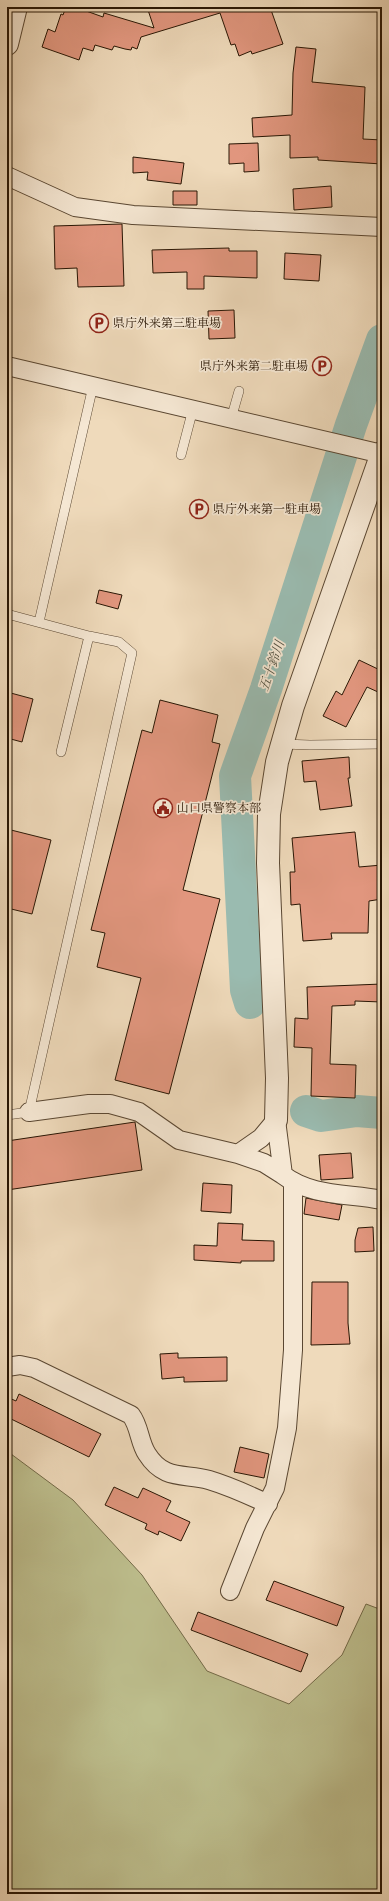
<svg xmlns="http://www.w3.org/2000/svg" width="389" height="1901" font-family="'IM FELL Great Primer','Noto Serif JP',serif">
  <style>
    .green { fill: #bdbe8d; stroke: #736a48 }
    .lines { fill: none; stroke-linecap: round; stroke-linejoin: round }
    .river { stroke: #9abbb0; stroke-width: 32 }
    .building { fill: #e1967e; stroke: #291604 }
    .service-casing { stroke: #5a4732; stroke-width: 10 }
    .minor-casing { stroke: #5a4732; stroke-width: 20 }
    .tertiary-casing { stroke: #5a4732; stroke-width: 24 }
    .service { stroke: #f5e7d3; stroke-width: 9 }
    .minor { stroke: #f5e7d3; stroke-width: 18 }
    .tertiary { stroke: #f5e7d3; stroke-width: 22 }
    .labels { text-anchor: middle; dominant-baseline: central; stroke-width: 3.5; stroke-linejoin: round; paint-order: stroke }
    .poi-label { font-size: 12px; fill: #291604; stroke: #f5e7d3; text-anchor: start }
    .water-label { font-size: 13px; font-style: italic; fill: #515040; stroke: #f5e7d3 }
  </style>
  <rect width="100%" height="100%" fill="#efdabb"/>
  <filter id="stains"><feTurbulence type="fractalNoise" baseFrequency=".005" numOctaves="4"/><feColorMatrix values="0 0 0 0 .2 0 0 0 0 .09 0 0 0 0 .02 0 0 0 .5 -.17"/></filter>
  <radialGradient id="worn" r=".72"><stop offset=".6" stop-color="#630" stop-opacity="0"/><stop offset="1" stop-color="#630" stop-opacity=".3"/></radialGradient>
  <path class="green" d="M7 1451 73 1500 142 1575 207 1671 289 1704 342 1655 366 1604 382 1610V1894H7Z"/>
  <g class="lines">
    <path class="river" d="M250 1003 246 990 235 776 266 689 351 425 382 340
      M306 1111 321 1116 357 1111 382 1113"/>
  </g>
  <path class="building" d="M66 7H75L103 17 104 13 154 28 147 7H270L283 44 252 54 251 51 239 56 235 44 231 45 220 13 141 37 137 49 132 47 131 50 125 49 114 46 112 50 95 45 93 51 83 48 79 60 42 47 48 29 55 32 61 14 63 15Z
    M296 47 316 49 312 82 365 87 363 139 382 140V164L318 160V157L290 158V135L253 137 252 118 292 115 293 73Z
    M258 143 259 171 244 172V163L229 164V144Z
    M133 157 184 163 181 184 147 180 148 172 133 173Z
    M331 186 332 207 294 210 293 189Z
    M173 191H197V205H173Z
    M122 224 124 286 78 287 77 268 55 269 54 226Z
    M229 248V251H257V278L204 276V289H187V272L153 273 152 250Z
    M285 253 321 255 319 281 284 279Z
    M234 310 235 338 209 339 208 311Z
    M99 590 122 595 118 609 96 603Z
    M359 660 382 671V685L378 692 367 687 346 727 323 716 336 691 342 695Z
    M7 692 33 699 22 742 7 738Z
    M160 700 218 715 212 742 220 744 183 890 220 899 169 1094 115 1080 141 978 97 967 105 933 91 930 142 730 152 733Z
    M349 757 350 778H348L352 806 320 810 316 781 304 782 302 761Z
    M7 829 51 840 32 914 7 908Z
    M355 832 359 867 382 865V899L369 901 368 933H331L332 939 303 941 300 904 291 905 290 872H295L292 838Z
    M382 984V1002L355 1001V1005L332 1006 330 1064 356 1065 355 1098 311 1096 312 1048 294 1047 295 1018 308 1019 307 987Z
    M135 1122 142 1170 7 1190V1141Z
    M351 1153 353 1178 321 1180 319 1155Z
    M203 1183 232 1185 231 1213 201 1211Z
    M306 1198 342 1205 339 1220 304 1214Z
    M218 1223 243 1224 242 1240 274 1241V1261H241V1263L194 1260V1245L217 1246Z
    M373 1227 374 1251 355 1252V1240L358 1228Z
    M312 1282H348V1323L350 1344 311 1345Z
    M178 1353V1358L227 1357V1381L184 1382V1377L162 1379 160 1354Z
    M19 1394 101 1434 89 1457 7 1417V1397L16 1401Z
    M240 1447 269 1454 264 1478 234 1472Z
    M114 1487 138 1498 143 1488 171 1501 166 1511 190 1522 181 1541 159 1531 158 1535 145 1529 147 1524 105 1505Z
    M274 1581 344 1607 337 1626 266 1600Z
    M198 1612 308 1654 301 1672 191 1630Z"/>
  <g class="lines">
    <g class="service-casing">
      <path id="service" d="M231 419 239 391
        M181 455 193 409
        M7 614 89 636 61 752
        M39 622 93 386
        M283 744 310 745 382 744
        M7 1115 29 1112 132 653 119 642 89 636"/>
    </g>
    <g class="minor-casing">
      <path id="minor" d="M7 176 75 207 133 215 382 227
        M7 366 382 454
        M29 1112 89 1104H110L139 1112 179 1140 238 1154 264 1163 283 1175
        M238 1154 261 1138 276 1120 283 1175C312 1197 348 1193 382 1200
        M7 1367 20 1365 34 1368 131 1415C140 1427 139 1442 147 1454 164 1481 184 1473 209 1480 229 1486 249 1495 268 1504
        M230 1591 255 1528 275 1488 287 1428 293 1350V1182"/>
    </g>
    <g class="tertiary-casing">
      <path id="tertiary" d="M7 44 16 7
        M276 1120 277 1078 268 863 269 814 277 762 293 706 382 453"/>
    </g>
    <use href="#service" class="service"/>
    <use href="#minor" class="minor"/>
    <use href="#tertiary" class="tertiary"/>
  </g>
  <defs>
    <g id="parking-ring" transform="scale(1)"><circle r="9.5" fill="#f5e7d3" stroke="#8f2418" stroke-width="1.5"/><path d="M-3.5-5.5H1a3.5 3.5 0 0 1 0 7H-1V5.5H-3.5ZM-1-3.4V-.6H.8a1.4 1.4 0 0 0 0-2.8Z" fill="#8f2418"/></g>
    <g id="civic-ring" transform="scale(1)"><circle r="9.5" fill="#f5e7d3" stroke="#8f2418" stroke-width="1.5"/><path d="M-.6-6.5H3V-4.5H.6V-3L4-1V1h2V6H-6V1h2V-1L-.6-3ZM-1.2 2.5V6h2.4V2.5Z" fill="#8f2418"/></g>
  </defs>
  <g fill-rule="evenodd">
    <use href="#parking-ring" x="99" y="323"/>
    <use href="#parking-ring" x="322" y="366"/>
    <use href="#parking-ring" x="199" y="509"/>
    <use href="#civic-ring" x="163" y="808"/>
  </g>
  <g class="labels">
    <g class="poi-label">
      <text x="113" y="323">県庁外来第三駐車場</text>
      <text x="308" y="366" text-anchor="end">県庁外来第二駐車場</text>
      <text x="213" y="509">県庁外来第一駐車場</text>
      <text x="177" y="808">山口県警察本部</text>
    </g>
    <g class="water-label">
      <text transform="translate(272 666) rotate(-71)">五十鈴川</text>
    </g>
  </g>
  <rect width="389" height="1901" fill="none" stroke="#efdabb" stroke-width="24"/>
  <rect x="8" y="8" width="373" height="1885" fill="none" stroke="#291604" stroke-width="2"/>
  <rect x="12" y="12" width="365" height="1877" fill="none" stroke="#291604"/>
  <rect width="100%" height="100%" filter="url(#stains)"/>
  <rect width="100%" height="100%" fill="url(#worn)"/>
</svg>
